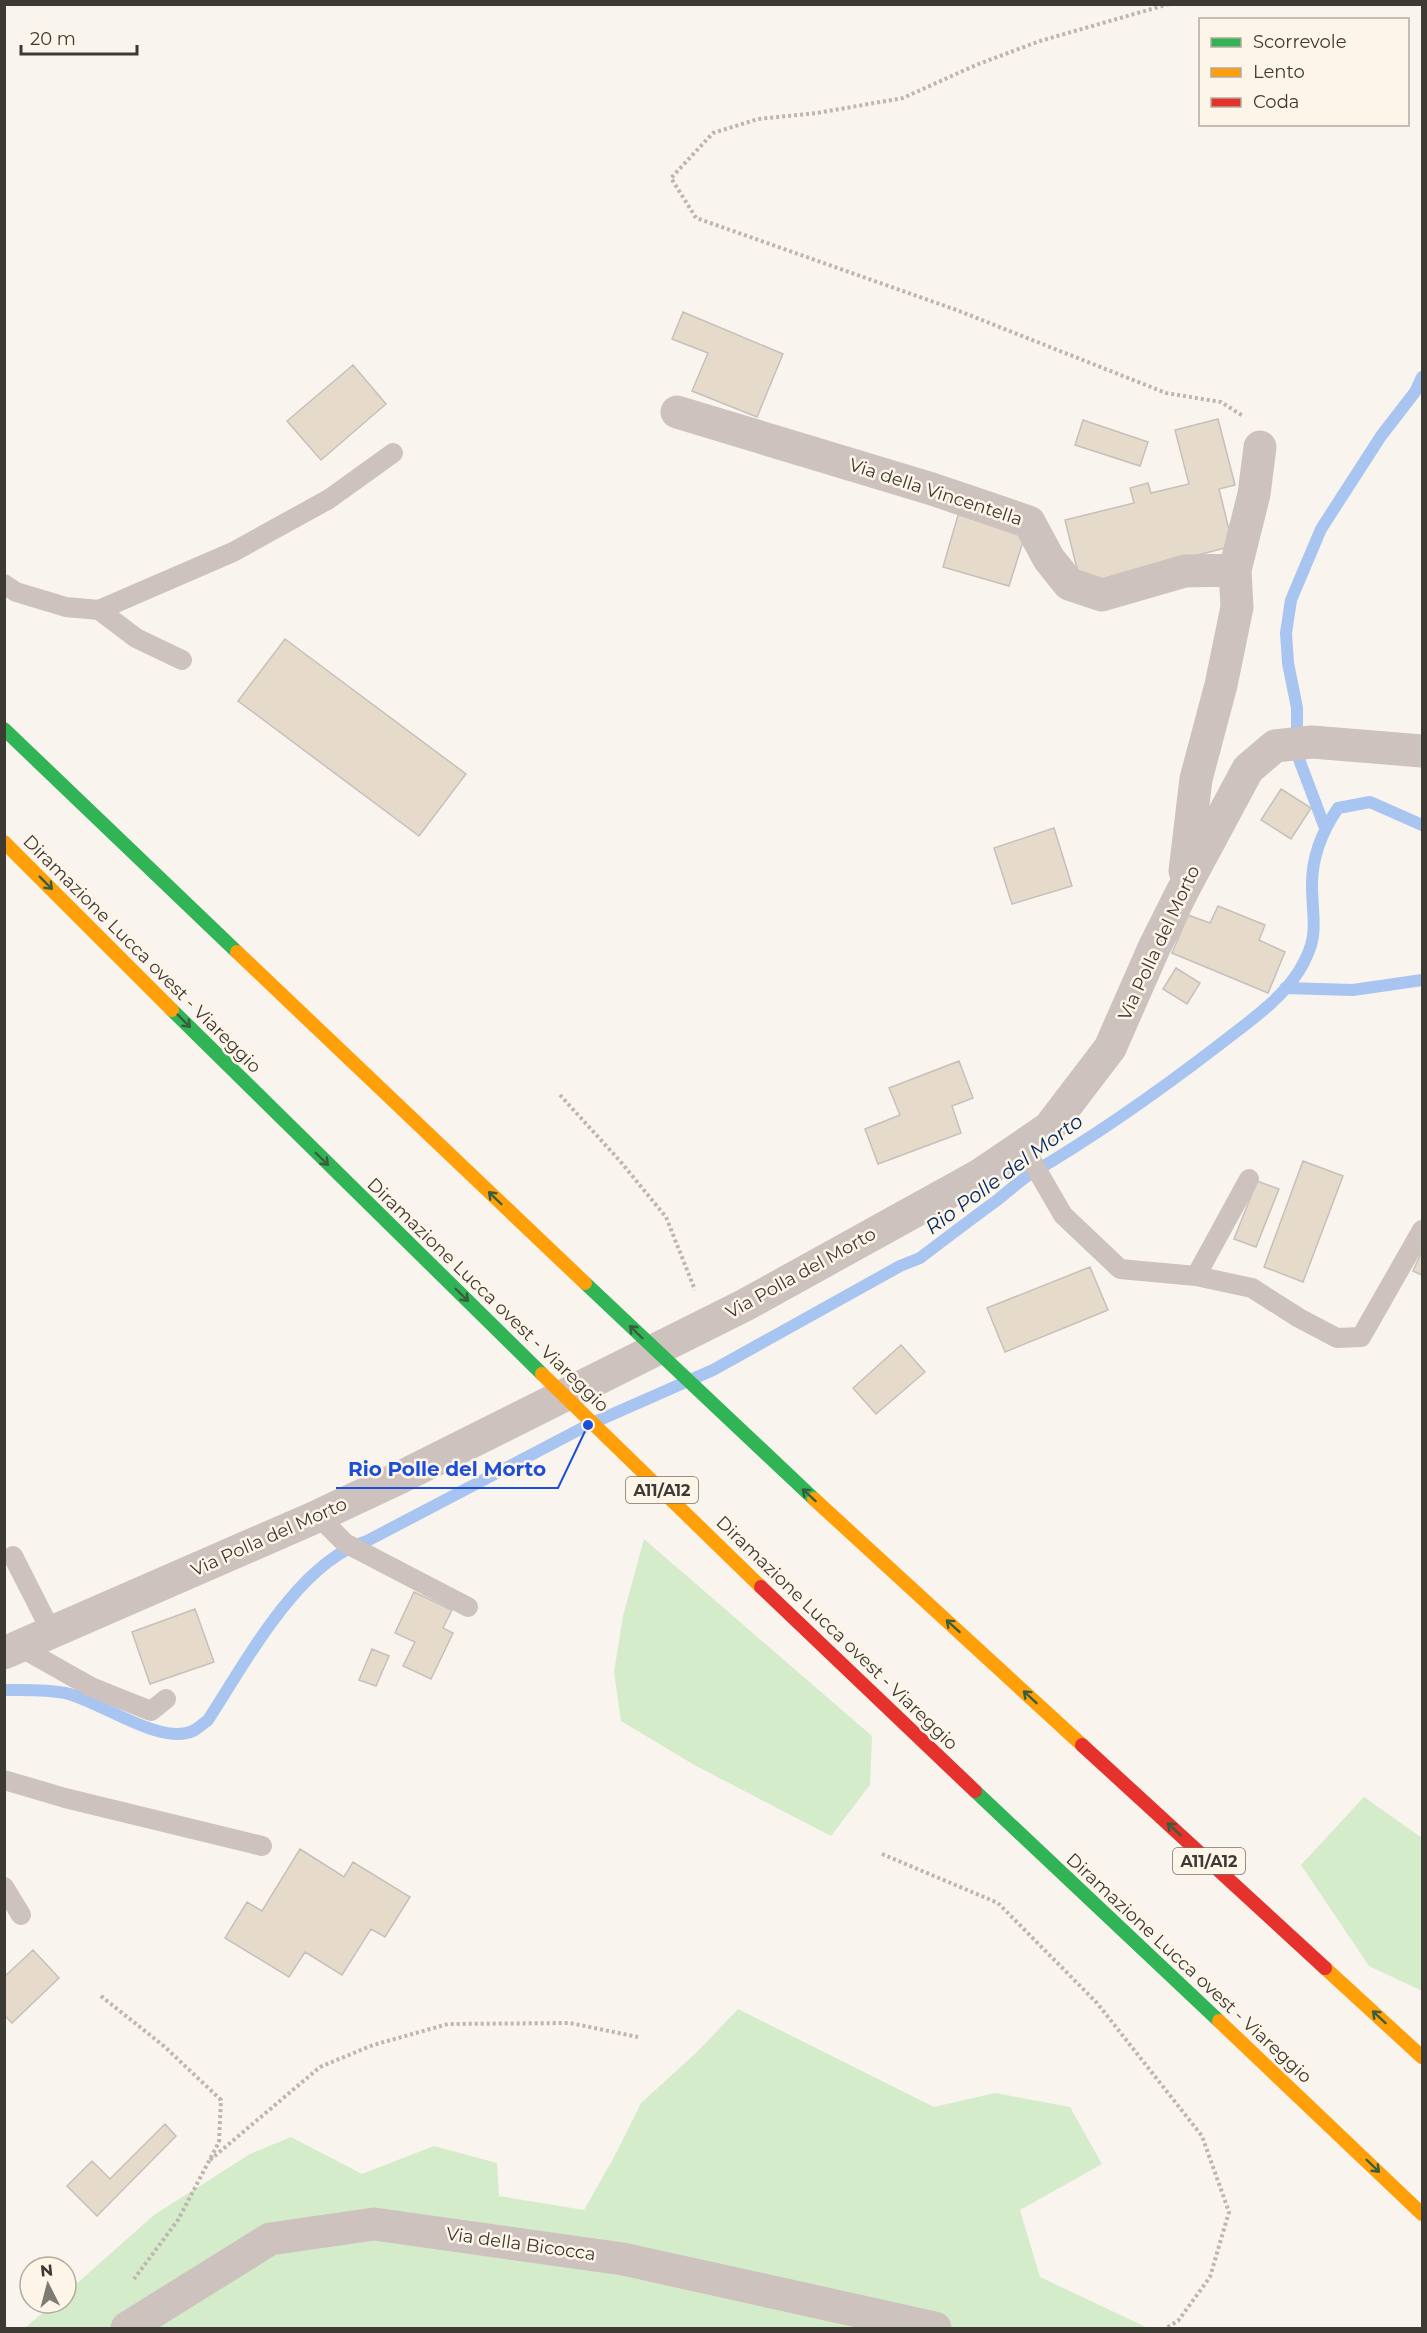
<svg xmlns="http://www.w3.org/2000/svg" width="1427" height="2333" font-family="Montserrat,sans-serif">
  <style>
    .green { fill: #d5eccb }
    .lines { fill: none; stroke-linecap: round; stroke-linejoin: round }
    .stream { stroke: #a7c5f0; stroke-width: 12 }
    .building { fill: #e6dbca; stroke: #c5c0bb; stroke-width: 1.5 }
    .path { stroke: #beb5b1; stroke-width: 4; stroke-dasharray: 3 3; stroke-linecap: butt }
    .lane { stroke: #cec2be; stroke-width: 20 }
    .street { stroke: #cec2be; stroke-width: 33 }
    .fast { stroke: #30b455; stroke-width: 14 }
    .slow { stroke: #ff9f0a; stroke-width: 14 }
    .jam { stroke: #e5322d; stroke-width: 14 }
    .oneway { stroke: #395e3d }
    .labels { text-anchor: middle; dominant-baseline: central; stroke-width: 5; stroke-linejoin: round; paint-order: stroke }
    .shield { fill: #fef5e9; stroke: #77716a; stroke-width: 1.5 }
    .shield-label { font-size: 16px; font-weight: bold; fill: #3d3933 }
    .street-label { font-size: 18px; fill: #3d3933; stroke: #fef5e9 }
    .water-label { font-size: 20px; font-style: italic; fill: #012c63; stroke: #fef5e9 }
    .leader { fill: none; stroke: #1d4ed8; stroke-width: 2 }
    .callout-dot { fill: #1d4ed8; stroke: #fef5e9; stroke-width: 2 }
    .callout-label { font-size: 20px; text-anchor: middle; font-weight: bold; fill: #1d4ed8; stroke: #fef5e9; stroke-width: 5; stroke-linejoin: round; paint-order: stroke }
  </style>
  <rect width="100%" height="100%" fill="#f9f4ee"/>
  <path class="green" d="M644 1539 872 1736 870 1785 831 1836 696 1766 621 1721 614 1672 623 1616Z
    M1364 1797 1422 1838V1991L1369 1966 1301 1865Z
    M738 2009 934 2107 995 2093 1070 2107 1102 2164 1020 2210 1040 2277 1148 2328H25L54 2303H66V2293L154 2215 250 2154 291 2137 362 2174 434 2146 497 2163 499 2196 584 2210 614 2157 641 2103 697 2052Z"/>
  <g class="lines">
    <path class="stream" d="M1325 828 1297 754V708L1288 663 1286 633 1291 600 1321 529 1381 436 1415 392 1422 377
      M1285 988 1353 990 1422 980
      M4 1690C25 1690 45 1689 65 1693 99 1700 159 1746 193 1731 198 1728 203 1724 208 1720 246 1662 298 1562 367 1541L588 1425 713 1370 900 1266 920 1258C945 1239 970 1220 996 1201 1008 1192 1019 1181 1032 1173 1097 1135 1159 1091 1219 1045 1247 1023 1280 1001 1299 971 1321 935 1312 922 1312 884 1312 857 1323 830 1338 808L1370 802 1422 825"/>
  </g>
  <path class="building" d="M683 312 783 354 757 417 692 391 708 353 672 339Z
    M353 365 386 404 321 460 287 421Z
    M1218 419 1235 485 1219 489 1233 546 1081 585 1065 520 1134 503 1130 488 1148 483 1151 493 1189 484 1175 430Z
    M1083 420 1148 442 1140 466 1075 445Z
    M959 512 1026 532 1009 586 943 567Z
    M285 639 466 774 419 836 238 701Z
    M1281 789 1311 808 1291 839 1261 820Z
    M1054 828 1072 886 1012 904 994 848Z
    M1218 906 1265 925 1259 940 1285 952 1268 993 1172 953 1188 915 1210 923Z
    M1176 968 1200 983 1187 1004 1163 989Z
    M959 1061 973 1098 952 1106 961 1133 878 1164 865 1129 900 1115 889 1088Z
    M1303 1161 1343 1176 1303 1282 1264 1267Z
    M1257 1181 1279 1189 1256 1247 1234 1239Z
    M1422 1251V1275L1413 1271Z
    M1090 1267 1108 1310 1005 1352 987 1308Z
    M901 1345 925 1372 876 1414 853 1388Z
    M414 1592 452 1610 443 1628 453 1633 431 1679 403 1666 415 1642 395 1633Z
    M195 1609 214 1662 150 1684 132 1632Z
    M372 1649 389 1656 376 1686 359 1680Z
    M300 1849 344 1877 353 1862 410 1897 385 1937 371 1929 342 1975 305 1952 289 1977 225 1938 247 1902 262 1911Z
    M33 1950 59 1978 12 2023 4 2015V1977Z
    M165 2124 176 2136 97 2216 67 2186 92 2161 110 2179Z"/>
  <g class="lines">
    <path class="path" d="M1169 4 1040 41 976 65 903 98 817 113 758 119 713 133 671 178 696 218 954 309 1166 393 1221 402 1243 416
      M560 1095 620 1161 666 1217 695 1290
      M882 1854 998 1903 1097 2003 1202 2136 1229 2212 1210 2277 1178 2321 1166 2328
      M101 1996 165 2047 221 2100 219 2142 178 2220 134 2279
      M210 2160 320 2067 373 2045 448 2024 570 2023 638 2037"/>
    <path class="lane" d="M4 584 16 592 66 607 99 610 233 552 329 499 393 453
      M99 610 136 638 182 660
      M1023 1146 1063 1215 1120 1269 1196 1276 1252 1288 1299 1318 1337 1338 1361 1337 1422 1230
      M1196 1276 1249 1179
      M318 1516 345 1543 468 1607
      M13 1556 52 1633
      M20 1647 91 1687 151 1711 166 1699
      M4 1780 65 1798 262 1846
      M4 1887 21 1915"/>
    <path class="street" d="M677 412 932 489 1029 522 1049 559 1069 584 1102 595 1185 571 1235 570
      M1185 871 1196 779 1221 685 1237 607 1235 570 1254 494 1260 447
      M4 1653 318 1516 401 1477 745 1305 980 1175 1049 1128 1110 1048 1154 948 1183 890 1248 769 1275 746 1312 742 1422 751
      M127 2328 270 2239 374 2224 623 2259 935 2328"/>
    <path class="fast" d="M4 729 237 952
      M172 1010 542 1374
      M585 1283 814 1499
      M975 1791 1219 2021"/>
    <path class="slow" d="M4 842 172 1010
      M237 952 585 1283
      M542 1374 761 1587
      M814 1499 1082 1745
      M1325 1968 1422 2057
      M1219 2021 1422 2214"/>
    <path class="jam" d="M761 1587 975 1791
      M1082 1745 1325 1968"/>
  </g>
  <defs><path id="oneway-shaft" d="M-6 0H5M1.5-3L5.5 0L1.5 3" fill="none" stroke-width="1.6" stroke-linecap="round" stroke-linejoin="round" transform="scale(1.5)"/></defs>
  <g class="oneway">
    <use href="#oneway-shaft" transform="translate(46 883) rotate(45)"/>
    <use href="#oneway-shaft" transform="translate(184 1021) rotate(45)"/>
    <use href="#oneway-shaft" transform="translate(322 1159) rotate(44)"/>
    <use href="#oneway-shaft" transform="translate(495 1198) rotate(-136)"/>
    <use href="#oneway-shaft" transform="translate(462 1295) rotate(44)"/>
    <use href="#oneway-shaft" transform="translate(636 1332) rotate(-136)"/>
    <use href="#oneway-shaft" transform="translate(809 1495) rotate(-138)"/>
    <use href="#oneway-shaft" transform="translate(953 1626) rotate(-138)"/>
    <use href="#oneway-shaft" transform="translate(1030 1697) rotate(-137)"/>
    <use href="#oneway-shaft" transform="translate(1174 1829) rotate(-137)"/>
    <use href="#oneway-shaft" transform="translate(1379 2017) rotate(-137)"/>
    <use href="#oneway-shaft" transform="translate(1373 2166) rotate(44)"/>
  </g>
  <g class="labels">
    <g class="shield">
      <rect x="626" y="1477" width="72" height="26" rx="4.5"/>
      <rect x="1173" y="1848" width="72" height="26" rx="4.5"/>
    </g>
    <g class="shield-label">
      <text x="662" y="1490">A11/A12</text>
      <text x="1209" y="1861">A11/A12</text>
    </g>
    <g class="street-label">
      <text transform="translate(936 492) rotate(18)">Via della Vincentella</text>
      <text transform="translate(1159 943) rotate(-65)">Via Polla del Morto</text>
      <text transform="translate(142 954) rotate(45)">Diramazione Lucca ovest - Viareggio</text>
      <text transform="translate(801 1273) rotate(-29)">Via Polla del Morto</text>
      <text transform="translate(488 1295) rotate(44)">Diramazione Lucca ovest - Viareggio</text>
      <text transform="translate(269 1537) rotate(-24)">Via Polla del Morto</text>
      <text transform="translate(837 1633) rotate(44)">Diramazione Lucca ovest - Viareggio</text>
      <text transform="translate(1189 1968) rotate(43)">Diramazione Lucca ovest - Viareggio</text>
      <text transform="translate(521 2244) rotate(8)">Via della Bicocca</text>
    </g>
    <g class="water-label">
      <text transform="translate(1004 1174) rotate(-36)">Rio Polle del Morto</text>
    </g>
  </g>
  <path class="leader" d="M588 1425L558 1488H336"/>
  <circle class="callout-dot" cx="588" cy="1425" r="6"/>
  <g class="callout-label">
    <text x="447" y="1476">Rio Polle del Morto</text>
  </g>
  <rect width="1427" height="2333" fill="none" stroke="#3d3933" stroke-width="12"/>
  <rect x="1199" y="18" width="210" height="108" fill="#fef5e9" stroke="#b1aaa0" stroke-width="1.5"/>
  <rect x="1211" y="38" width="30" height="9" fill="#30b455" stroke="#b1aaa0" stroke-width="1.5"/>
  <text x="1253" y="48" font-size="18" fill="#3d3933">Scorrevole</text>
  <rect x="1211" y="68" width="30" height="9" fill="#ff9f0a" stroke="#b1aaa0" stroke-width="1.5"/>
  <text x="1253" y="78" font-size="18" fill="#3d3933">Lento</text>
  <rect x="1211" y="98" width="30" height="9" fill="#e5322d" stroke="#b1aaa0" stroke-width="1.5"/>
  <text x="1253" y="108" font-size="18" fill="#3d3933">Coda</text>
  <g transform="translate(48 2285) rotate(354)"><circle r="28" fill="#fef5e9" stroke="#b1aaa0" stroke-width="1.5"/>
  <path d="M0-4.5L10 22L0 15L-10 22Z" fill="#7f7a74"/>
  <text y="-9" font-size="16" font-weight="bold" text-anchor="middle" fill="#3d3933">N</text>
  </g>
  <path d="M21 45v9h116v-9" fill="none" stroke="#3d3933" stroke-width="3"/>
  <text x="30" y="45" font-size="18" fill="#3d3933" stroke="#fef5e9" stroke-width="4.5" paint-order="stroke">20 m</text>
</svg>
